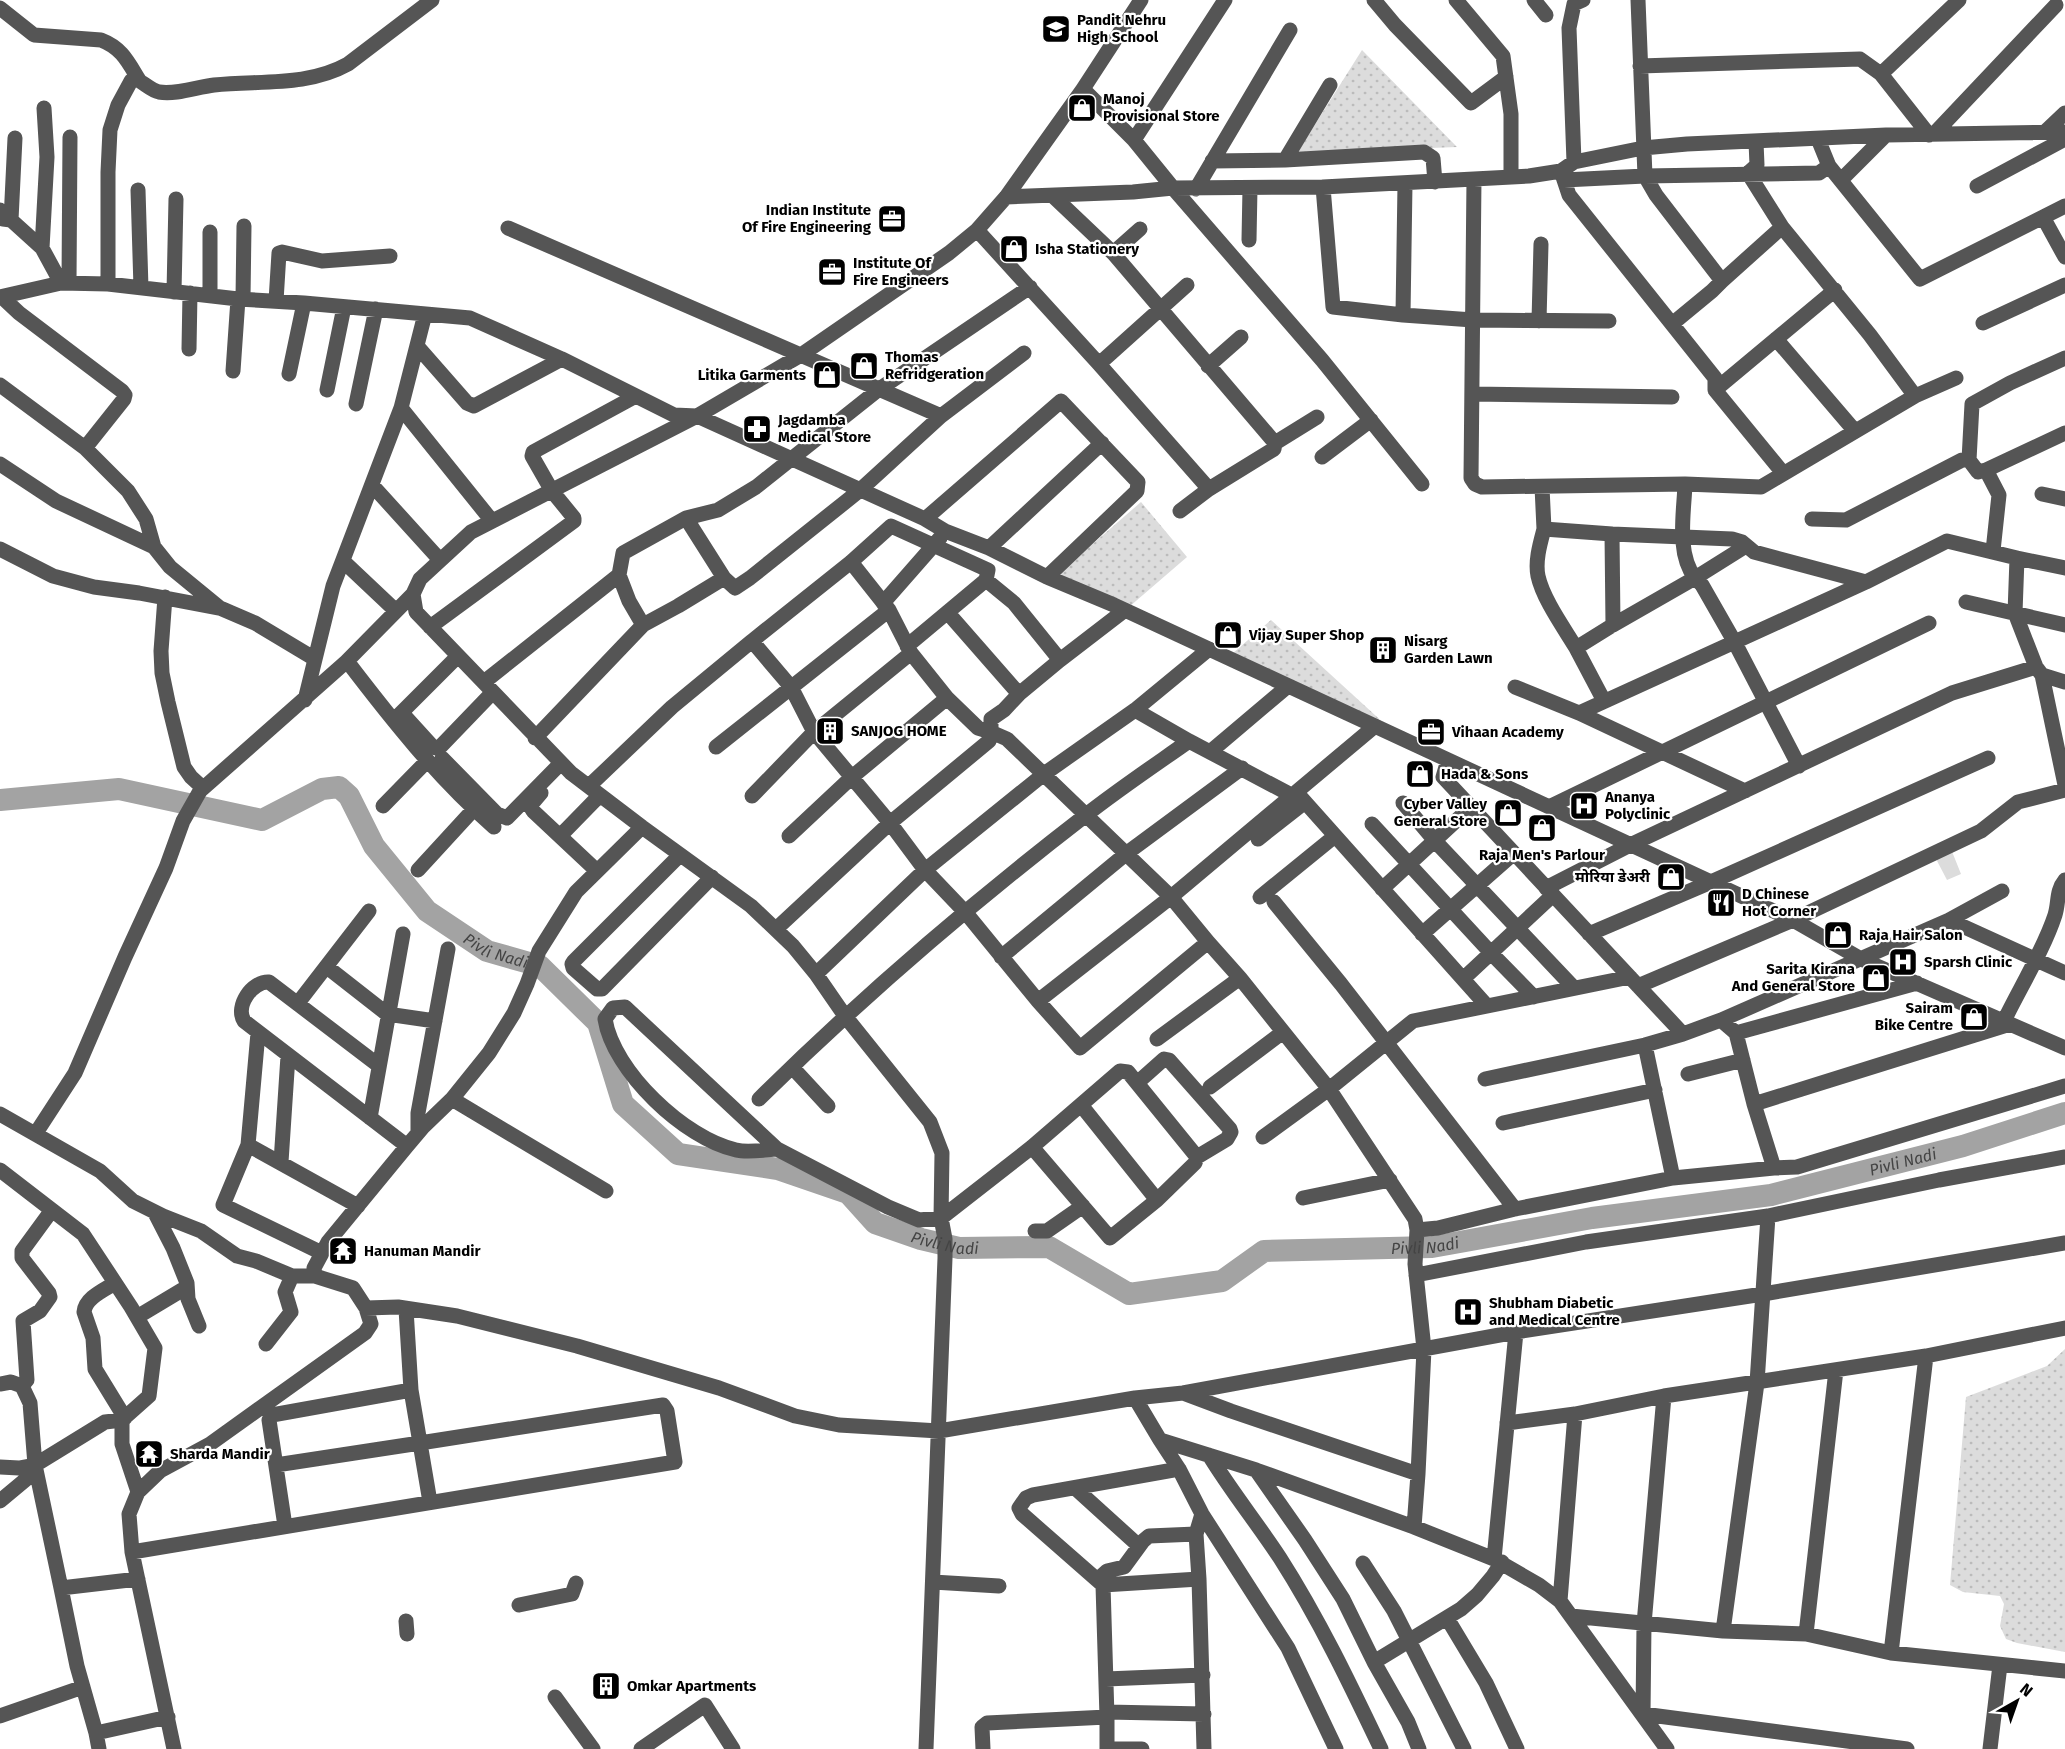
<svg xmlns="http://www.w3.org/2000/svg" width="2065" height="1749" font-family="'Fira Sans','Noto Sans Devanagari',sans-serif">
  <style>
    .grass { fill: url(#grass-dots) }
    .garden { fill: #dcdcdc }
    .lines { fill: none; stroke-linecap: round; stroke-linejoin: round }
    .river { stroke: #a3a3a3; stroke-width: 22 }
    .minor { stroke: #555; stroke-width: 15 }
    .labels { text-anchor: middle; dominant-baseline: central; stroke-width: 4.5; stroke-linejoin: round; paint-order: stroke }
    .poi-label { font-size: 15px; font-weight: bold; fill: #000; stroke: #fff; text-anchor: start }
    .water-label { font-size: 16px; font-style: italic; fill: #444; stroke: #fff }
  </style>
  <defs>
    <pattern id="grass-dots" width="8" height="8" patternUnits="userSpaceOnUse" patternTransform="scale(1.5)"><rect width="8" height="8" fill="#dcdcdc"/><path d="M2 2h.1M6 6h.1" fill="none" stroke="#bbb" stroke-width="1.8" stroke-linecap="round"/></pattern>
  </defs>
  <rect width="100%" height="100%" fill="#fff"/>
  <path class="grass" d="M1362 50 1457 147 1297 153Z
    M1141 502 1187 557 1129 607 1057 575Z
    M1271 620 1388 727 1232 654Z
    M2065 1349V1652L2017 1643 2006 1639 2000 1626 2004 1604 2000 1596 1963 1592 1950 1585 1966 1397 2047 1366Z"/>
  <path class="garden" d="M1951 849 1961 874 1947 880 1935 857Z"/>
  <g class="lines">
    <path class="river" id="s1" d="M0 800 119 789 262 820 322 789 339 787 349 796 374 846 427 911 487 951 540 966 598 1023 623 1104 678 1154 778 1169 848 1193 875 1223 921 1239 959 1248 1049 1247 1129 1294 1222 1281 1264 1251 1432 1247 1592 1218 1771 1195 1963 1146 2065 1113"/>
    <path class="minor" d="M1374 0 1395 25 1471 103 1506 77
      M1456 0 1503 56 1511 114V177
      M1534 0 1546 15
      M1638 0 1645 176 1656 195 1722 281 1782 227
      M0 8 34 35 101 40C122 48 128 62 139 80
      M1640 66 1860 59 1881 74 1929 135
      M1881 74 1959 0
      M1083 89 1134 140 1173 188 1322 360 1422 484
      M2046 131 2065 113
      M1934 134 2056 5
      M1134 140 1225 0
      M1756 142 1757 165 1748 173 1782 227 1870 335 1915 396
      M1285 160 1424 152 1433 158 1435 182
      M1212 161 1285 160 1330 85
      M1574 162 1569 28 1574 4 1583 0
      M1829 166 1920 279 2065 206
      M1561 171 1564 180 1645 176 1819 173 1829 166 1818 139
      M1474 179 1471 478 1475 484 1482 487 1685 484 1761 487 1915 396 1956 378
      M1564 180 1569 195 1715 378V390L1783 473
      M1841 180 1886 135
      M1405 184 1403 315 1473 320 1609 321
      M1977 186 2065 139
      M1323 187 1333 307 1403 315
      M1196 189 1290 30
      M138 190 141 288
      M1053 196 1113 253 1275 443
      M1006 197 1133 192 1173 188 1323 187 1474 179 1529 176 1561 171 1574 162 1643 148 1687 144 1886 135 2065 132
      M0 210 42 248 61 283 108 284 238 299 304 303 470 318 562 359 674 415 697 416 925 519 945 531 989 548 1047 577 1114 605 1793 920 1861 959 2065 1048
      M2043 217 2065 257
      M3 219 11 220 15 138
      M508 228 941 416
      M977 230 1099 364 1209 489
      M1249 240 1250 188
      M42 248 47 157 44 108
      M1113 253 1140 229
      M69 283 70 137
      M108 284V172L110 130 118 105 131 81 135 79C144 82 150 90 159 92 176 95 197 87 214 85 259 80 307 87 348 64L432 0
      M174 292 176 199
      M210 296V232
      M0 297 61 283
      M2 297 19 313 122 391 125 395 124 399 85 448
      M243 299 244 226
      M276 301 279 253 282 252 322 261 390 256
      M425 314 401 408 492 521
      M1539 321 1541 244
      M1983 323 2065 285
      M1672 324 1712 291 1722 281
      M1776 339 1854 430
      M417 346 467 403 474 406 562 359
      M189 349 190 293
      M1099 364 1187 285
      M1208 366 1241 337
      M233 371 238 299
      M289 374 304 303
      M0 385 85 448 128 491 146 519 154 547 170 567 220 608 255 623 315 659
      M327 390 344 307
      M1715 390 1835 290
      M1472 394 1672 397
      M356 404 376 309
      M1322 457 1371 420
      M1969 460 1972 404 2010 383 2065 358
      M0 464 56 501 154 547
      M1986 470 1999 495 1993 551
      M1685 484C1684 513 1676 553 1695 578L1746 546
      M372 485 440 560
      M1542 487 1544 529 1612 534 1613 625
      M2042 494 2065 499
      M1180 511 1209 489 1274 449 1275 443 1317 417
      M686 518 718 510 756 487 878 390 1030 287
      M925 519 1061 401 1138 482 1137 491 1047 577
      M1812 519 1846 520 1962 460H1969L1978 472 1986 470 2065 433
      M1544 529C1540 544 1535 561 1538 576 1543 599 1564 628 1576 648
      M1612 534 1732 539 1742 542 1754 552 1866 582
      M989 548 1102 443
      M0 549 53 576 94 587 139 593 218 608
      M2017 558 2065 568
      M343 561 396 611
      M619 575 629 601 643 625
      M413 594 347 661C392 720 438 778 494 827
      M165 597 161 651 162 673 168 702 184 767 191 777 203 788
      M1966 602 2065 625
      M883 603 940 538
      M948 613 1019 694
      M430 627 574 521V518L552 491 532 456 533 452 636 396
      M907 646 986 580
      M1060 660 1014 603 986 580 988 570 891 526 851 562 752 641 791 687 814 732 890 823 925 870 966 913 1038 1001 1080 1048 1208 942 1171 897 1007 739 991 732V719L1004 710 1019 694 1060 660 1125 610
      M2042 675 2065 682
      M484 682 619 575 623 553 686 518 724 578
      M1515 687 1579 713 1866 582 1947 541 2017 558 2015 613 2036 667 2042 675 2065 785
      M305 700 333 586 401 408
      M1604 701 1576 648 1613 625 1695 578 1702 585 1734 641 1799 766
      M402 713 432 746 436 748 441 746 493 692
      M1579 713 1745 791
      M395 719 458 656
      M535 738 643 625 678 606 724 578 735 588 750 578 859 491 941 416 1024 353
      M1189 741 1293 796
      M716 747 889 610
      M1210 752 1288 686
      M442 758 497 814 507 818 561 763
      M1448 760 1443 777 1683 1034 1721 1020 1736 1033
      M589 786 672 707 752 641
      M541 793 530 806 533 811 597 871
      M1297 793 1487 1006
      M752 796 814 732 911 653
      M1403 803 1435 841 1574 988
      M383 806 427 761
      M1549 807 1929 623
      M1372 824 1491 953 1534 997
      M560 836 600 795
      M789 836 852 777 947 698
      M1258 839 1305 802
      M680 855 574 961 572 964 573 968 597 989H602L712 877
      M418 870 474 809
      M1546 888 1630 845 1952 693 2036 667
      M1382 889 1471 807
      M1260 897 1335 836
      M1274 902 1341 984 1515 1209
      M1949 920 2002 891
      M776 929 890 823 989 741 991 732 978 728 947 698 911 653 889 610 851 562
      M1422 934 1514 853
      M1589 934 1711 882 1988 758
      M1001 957 1127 853 1242 768
      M327 967 387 1014 435 1021
      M816 974 925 870 1044 774 1135 710 1209 649
      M1463 979 1553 895
      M1917 983 1736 1033 1754 1104 1774 1168 1797 1167 2065 1086
      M1638 986 1793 920 1981 831 2018 802 2065 790
      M1038 1001 1171 897 1375 726
      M298 1003 369 911
      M1721 1020 1949 920 2065 973
      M2004 1021C2020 988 2044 949 2055 915 2059 902 2056 891 2065 880
      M258 1033 248 1145 358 1206
      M1157 1039 1240 978
      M1645 1045 1673 1178
      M378 1065 269 982C252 981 235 1006 244 1021L407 1146
      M792 1067 828 1106
      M1688 1074 1743 1060
      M1485 1079 1645 1045 1683 1034
      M1137 1083 1164 1059 1169 1060 1230 1129 1231 1132 1227 1139 1197 1157
      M1210 1087 1283 1032
      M452 1099 606 1191
      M759 1099C861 998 972 903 1086 815 1119 789 1155 765 1189 741L1135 710
      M1754 1104 2010 1024
      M1081 1105 1157 1200
      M0 1114 100 1171 133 1201 163 1216 201 1231 237 1256 256 1261 292 1276H315
      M370 1118 403 934
      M1503 1123 1655 1090
      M418 1132V1113L448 949
      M36 1133 75 1073 125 957 166 868 183 821 200 791 347 661
      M1263 1137 1329 1089 1413 1021 1630 977
      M248 1145 223 1205 322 1253
      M777 1149C764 1150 748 1153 736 1150 685 1139 613 1071 605 1019L613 1008 625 1007 777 1149 888 1207 919 1220 941 1218 1032 1147 1120 1071 1128 1072 1197 1157 1195 1163 1157 1200 1110 1238 1032 1147
      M281 1162 288 1056
      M0 1170 83 1234 131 1307 155 1348 149 1396 122 1420V1444L138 1492
      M1303 1198 1390 1180
      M52 1210 22 1251V1258L49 1293 50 1297 40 1311 23 1321 27 1380 22 1386 30 1403 35 1465 61 1588 138 1579
      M155 1213 173 1248 187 1283 188 1299 199 1326
      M1417 1230 1438 1228 1515 1209 1673 1178 1774 1168
      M1035 1231H1047L1083 1206
      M1416 1275 1586 1242 1768 1216 1939 1180 2065 1157
      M115 1283C104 1290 85 1298 84 1312L93 1338 95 1369 125 1418
      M366 1308 398 1307 457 1316 577 1346 719 1388 795 1416 839 1425 939 1431 1135 1398 1183 1393 1516 1332 1763 1294 2065 1243
      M406 1309 411 1390
      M137 1317 187 1287
      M266 1344 291 1312 285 1292 292 1276
      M0 1384 11 1382 22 1386
      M1183 1393 1231 1411 1418 1474 1424 1349 1415 1264 1417 1230 1415 1219 1329 1089 1240 978 1208 942
      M1664 1396 1644 1624 1643 1714 1907 1749
      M1135 1398 1160 1440 1256 1470 1305 1540 1343 1599 1374 1662 1408 1722 1419 1749
      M1507 1423 1575 1414 1664 1396 1926 1356 2065 1328
      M1160 1440 1179 1469 1202 1514 1288 1648 1336 1749
      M1209 1455C1231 1491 1257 1523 1280 1558 1319 1619 1350 1684 1381 1749
      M276 1465 420 1443 411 1390 272 1415 269 1420 285 1526
      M0 1467 19 1468 35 1465 105 1422 122 1420
      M1256 1470 1414 1527 1494 1559 1539 1585 1560 1601 1667 1749
      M1075 1488 1139 1546
      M0 1501 36 1471
      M1414 1527 1418 1474
      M132 1552 675 1462 667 1411 663 1405 420 1443 430 1502
      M1494 1559 1516 1332
      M1363 1563 1394 1611 1464 1749
      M1199 1579 1204 1749
      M1097 1580 1107 1571 1124 1567 1143 1541 1149 1536 1196 1534
      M933 1582 999 1586
      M1103 1585 1022 1514 1019 1508 1026 1498 1033 1495 1179 1469
      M61 1588 77 1666 96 1733
      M1560 1601 1575 1414
      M519 1605 572 1594 576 1583
      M1571 1616 1723 1631 1806 1634 1891 1653 2065 1671
      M1447 1618 1486 1683 1517 1749
      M406 1621 407 1634
      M1723 1631 1757 1383 1768 1216
      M1806 1634 1836 1370
      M1891 1653 1926 1356
      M1374 1662 1461 1609 1477 1595 1493 1576 1502 1562
      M1106 1679 1203 1675
      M555 1697 593 1749
      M1107 1712 1204 1714
      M0 1716 83 1687
      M99 1749 96 1733 168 1717
      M174 1749 132 1552 129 1514 138 1492 160 1471 210 1444 365 1333 371 1324 366 1308 353 1288 315 1276 314 1268 328 1242 407 1146 424 1126 452 1099 489 1053 514 1013 527 984 539 951 576 892 642 827
      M641 1749 705 1705 733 1749
      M926 1749 945 1258V1239L941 1218 942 1153 930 1122 845 1016 816 974 793 946 751 906 642 827 571 773 416 612 413 594 420 579 471 532 697 416 801 355 949 253 977 230 1006 197 1083 89 1141 0
      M983 1749 982 1727 987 1723 1107 1717
      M1107 1749V1717L1103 1585 1199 1579 1196 1534 1202 1514
      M1107 1749H1142
      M1990 1749 2000 1665"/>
  </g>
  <defs>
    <g id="school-square" transform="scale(1.5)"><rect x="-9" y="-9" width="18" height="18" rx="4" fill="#000" stroke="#fff"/><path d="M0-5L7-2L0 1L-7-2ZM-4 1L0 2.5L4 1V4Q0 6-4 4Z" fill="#fff"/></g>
    <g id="shop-square" transform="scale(1.5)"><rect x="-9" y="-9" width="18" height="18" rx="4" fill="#000" stroke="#fff"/><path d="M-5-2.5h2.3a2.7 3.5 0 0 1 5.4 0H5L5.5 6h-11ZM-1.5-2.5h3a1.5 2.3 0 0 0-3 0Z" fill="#fff"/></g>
    <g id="office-square" transform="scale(1.5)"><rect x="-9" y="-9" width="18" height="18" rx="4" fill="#000" stroke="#fff"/><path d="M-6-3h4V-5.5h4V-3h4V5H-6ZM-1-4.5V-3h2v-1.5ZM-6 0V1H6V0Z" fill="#fff"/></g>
    <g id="pharmacy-square" transform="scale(1.5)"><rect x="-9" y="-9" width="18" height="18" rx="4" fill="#000" stroke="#fff"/><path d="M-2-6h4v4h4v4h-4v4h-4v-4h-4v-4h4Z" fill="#fff"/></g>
    <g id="building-square" transform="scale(1.5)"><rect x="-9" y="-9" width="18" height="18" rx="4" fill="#000" stroke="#fff"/><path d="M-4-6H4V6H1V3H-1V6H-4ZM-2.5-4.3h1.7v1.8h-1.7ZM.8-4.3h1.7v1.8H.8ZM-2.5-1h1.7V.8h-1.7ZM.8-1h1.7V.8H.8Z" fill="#fff"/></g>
    <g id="hospital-square" transform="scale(1.5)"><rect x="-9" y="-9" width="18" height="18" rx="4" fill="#000" stroke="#fff"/><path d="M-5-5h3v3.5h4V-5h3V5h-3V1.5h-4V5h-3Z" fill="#fff"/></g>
    <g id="restaurant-square" transform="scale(1.5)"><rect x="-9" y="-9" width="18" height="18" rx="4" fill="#000" stroke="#fff"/><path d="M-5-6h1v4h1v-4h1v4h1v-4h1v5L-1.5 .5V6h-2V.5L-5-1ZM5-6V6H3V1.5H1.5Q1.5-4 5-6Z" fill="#fff"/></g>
    <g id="temple-square" transform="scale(1.5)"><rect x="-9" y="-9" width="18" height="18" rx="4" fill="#000" stroke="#fff"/><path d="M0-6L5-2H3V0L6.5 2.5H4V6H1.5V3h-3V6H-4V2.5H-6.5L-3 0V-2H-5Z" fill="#fff"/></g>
  </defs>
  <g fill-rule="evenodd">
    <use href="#school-square" x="1056" y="29"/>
    <use href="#shop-square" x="1082" y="108"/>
    <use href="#office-square" x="892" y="219"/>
    <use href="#shop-square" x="1014" y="249"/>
    <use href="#office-square" x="832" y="272"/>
    <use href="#shop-square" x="864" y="366"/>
    <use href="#shop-square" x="827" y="375"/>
    <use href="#pharmacy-square" x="757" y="429"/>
    <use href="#shop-square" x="1228" y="635"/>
    <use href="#building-square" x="1383" y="650"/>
    <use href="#building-square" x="830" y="731"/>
    <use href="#office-square" x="1431" y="732"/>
    <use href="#shop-square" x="1420" y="774"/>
    <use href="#hospital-square" x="1584" y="806"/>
    <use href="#shop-square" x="1508" y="813"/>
    <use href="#shop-square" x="1542" y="828"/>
    <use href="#shop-square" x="1671" y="877"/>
    <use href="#restaurant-square" x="1721" y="903"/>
    <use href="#shop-square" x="1838" y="935"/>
    <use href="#hospital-square" x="1903" y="962"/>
    <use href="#shop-square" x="1876" y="978"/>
    <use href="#shop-square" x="1974" y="1017"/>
    <use href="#temple-square" x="343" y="1251"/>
    <use href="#hospital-square" x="1468" y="1312"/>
    <use href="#temple-square" x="149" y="1454"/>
    <use href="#building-square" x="606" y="1686"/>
  </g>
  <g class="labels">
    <g class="poi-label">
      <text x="1077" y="20">Pandit Nehru<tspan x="1077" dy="17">High School</tspan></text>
      <text x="1103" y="99">Manoj<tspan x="1103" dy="17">Provisional Store</tspan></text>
      <text x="871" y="210" text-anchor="end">Indian Institute<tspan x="871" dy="17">Of Fire Engineering</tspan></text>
      <text x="1035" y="249">Isha Stationery</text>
      <text x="853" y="263">Institute Of<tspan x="853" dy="17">Fire Engineers</tspan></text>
      <text x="885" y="357">Thomas<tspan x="885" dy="17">Refridgeration</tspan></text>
      <text x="806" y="375" text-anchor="end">Litika Garments</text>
      <text x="778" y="420">Jagdamba<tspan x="778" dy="17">Medical Store</tspan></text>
      <text x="1249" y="635">Vijay Super Shop</text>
      <text x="1404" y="641">Nisarg<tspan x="1404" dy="17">Garden Lawn</tspan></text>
      <text x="851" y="731">SANJOG HOME</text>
      <text x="1452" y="732">Vihaan Academy</text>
      <text x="1441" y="774">Hada &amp; Sons</text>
      <text x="1605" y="797">Ananya<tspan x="1605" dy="17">Polyclinic</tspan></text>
      <text x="1487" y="804" text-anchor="end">Cyber Valley<tspan x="1487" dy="17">General Store</tspan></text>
      <text x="1542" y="855" text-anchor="middle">Raja Men's Parlour</text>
      <text x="1650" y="877" text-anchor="end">मोरिया डेअरी</text>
      <text x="1742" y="894">D Chinese<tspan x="1742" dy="17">Hot Corner</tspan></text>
      <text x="1859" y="935">Raja Hair Salon</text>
      <text x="1924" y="962">Sparsh Clinic</text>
      <text x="1855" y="969" text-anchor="end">Sarita Kirana<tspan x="1855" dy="17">And General Store</tspan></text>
      <text x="1953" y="1008" text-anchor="end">Sairam<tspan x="1953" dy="17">Bike Centre</tspan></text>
      <text x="364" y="1251">Hanuman Mandir</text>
      <text x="1489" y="1303">Shubham Diabetic<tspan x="1489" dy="17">and Medical Centre</tspan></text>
      <text x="170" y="1454">Sharda Mandir</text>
      <text x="627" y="1686">Omkar Apartments</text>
    </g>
    <g class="water-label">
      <text stroke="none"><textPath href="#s1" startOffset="584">Pivli Nadi</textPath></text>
      <text stroke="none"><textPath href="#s1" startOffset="2150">Pivli Nadi</textPath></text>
      <text stroke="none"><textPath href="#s1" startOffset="1160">Pivli Nadi</textPath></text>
      <text stroke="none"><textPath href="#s1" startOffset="1664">Pivli Nadi</textPath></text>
    </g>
  </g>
  <g transform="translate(2017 1701) rotate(40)" stroke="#ffffff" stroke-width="4.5" paint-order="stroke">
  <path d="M0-4.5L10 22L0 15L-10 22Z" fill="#000000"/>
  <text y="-9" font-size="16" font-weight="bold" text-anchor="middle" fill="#000000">N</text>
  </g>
</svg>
